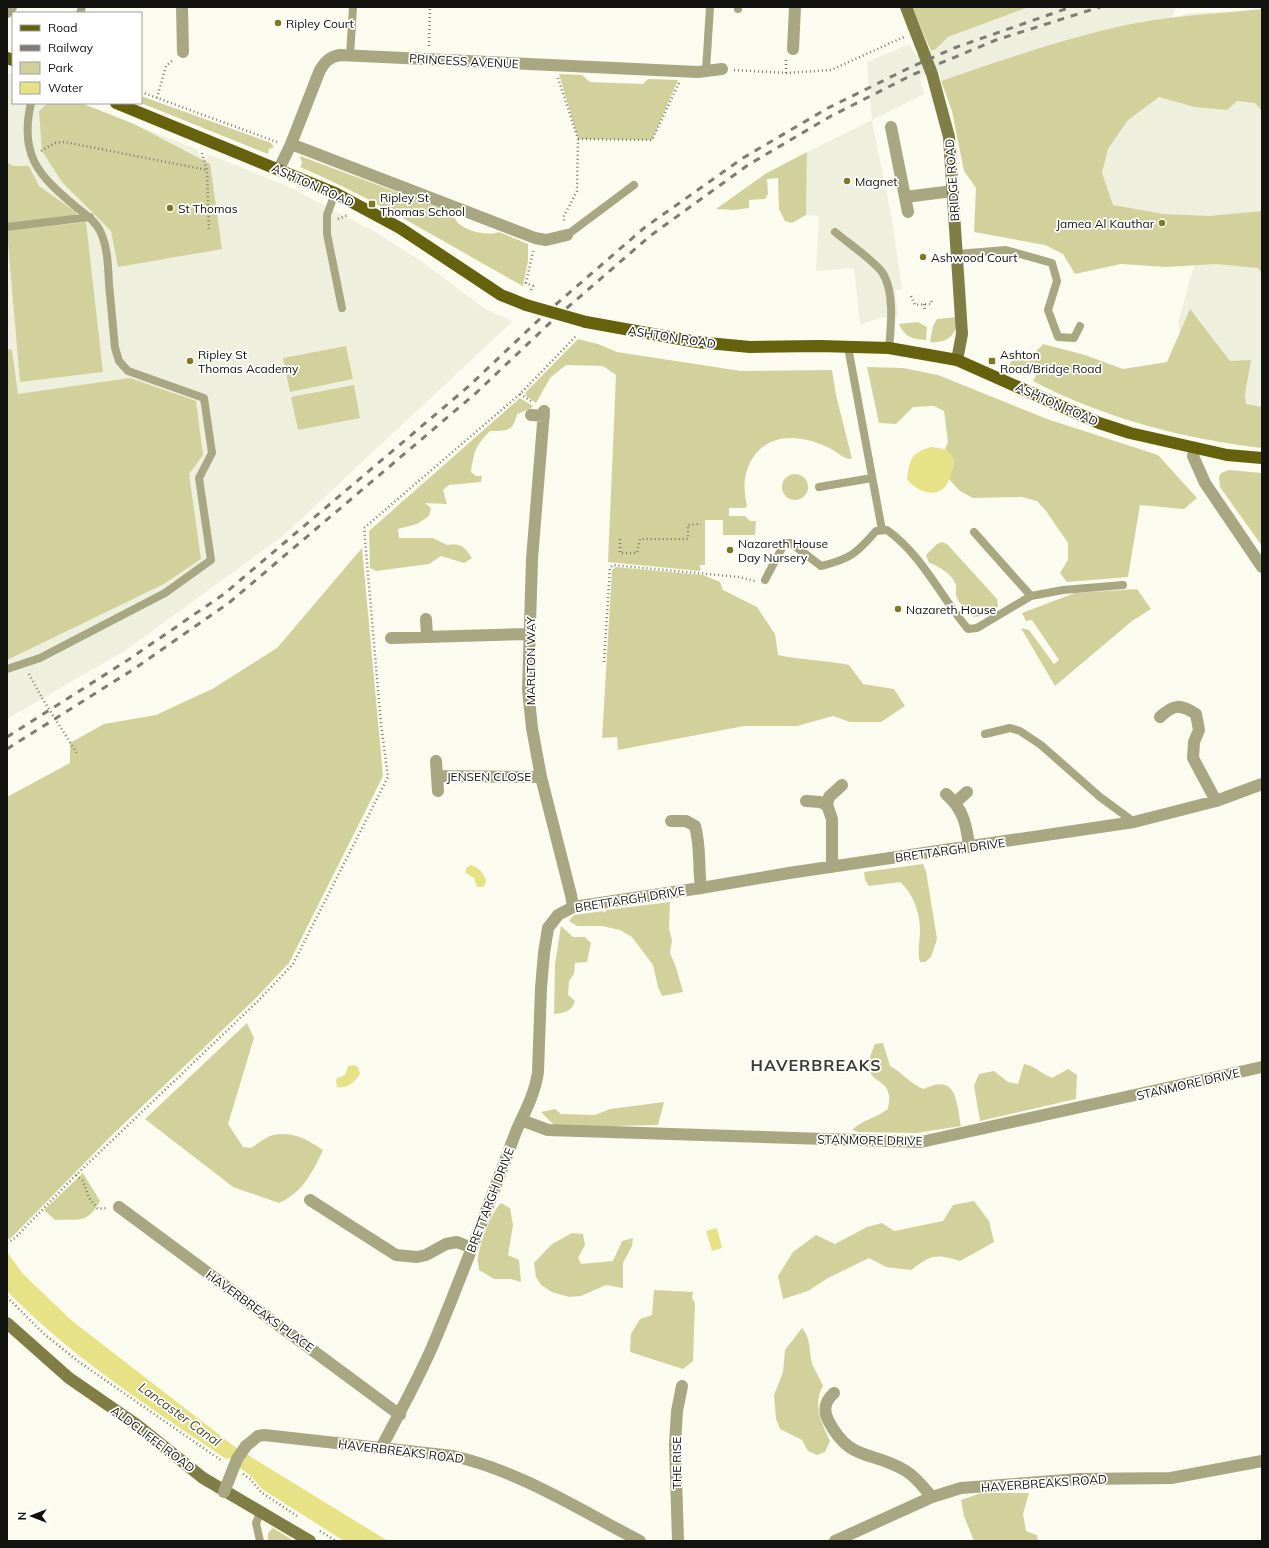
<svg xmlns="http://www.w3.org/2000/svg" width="1269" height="1548" font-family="Mulish,sans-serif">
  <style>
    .built { fill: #efefdd }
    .green { fill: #d3d19b }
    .water { fill: #e7e285 }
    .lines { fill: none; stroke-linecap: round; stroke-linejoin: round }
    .path { stroke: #7b7b74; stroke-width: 2.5; stroke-dasharray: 1 3; stroke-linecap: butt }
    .lane { stroke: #a8a781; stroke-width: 8 }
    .street { stroke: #a8a781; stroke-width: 12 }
    .secondary { stroke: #817e45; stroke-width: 12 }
    .primary { stroke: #66610c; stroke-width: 12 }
    .rail { stroke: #7d7c75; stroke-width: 3; stroke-dasharray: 7 7; stroke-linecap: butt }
    .path-bridge { stroke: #7b7b74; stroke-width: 2.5; stroke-dasharray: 1 3; stroke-linecap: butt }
    .street-bridge { stroke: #a8a781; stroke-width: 12 }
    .primary-bridge { stroke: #66610c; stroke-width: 12 }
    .poi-dot { fill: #7f7a21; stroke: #fff; stroke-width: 1.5 }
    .labels { text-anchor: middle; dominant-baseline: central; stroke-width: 3.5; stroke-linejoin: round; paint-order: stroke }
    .poi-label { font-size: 12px; fill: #12120e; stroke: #fff; text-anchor: start }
    .street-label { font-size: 12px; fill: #12120e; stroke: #fff }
    .water-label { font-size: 13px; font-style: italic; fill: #4b4921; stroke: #fff }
    .district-label { font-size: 16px; font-weight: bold; letter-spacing: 1px; fill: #3b3b32; stroke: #fff }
  </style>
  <rect width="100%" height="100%" fill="#fcfbf0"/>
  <path class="built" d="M1029 7H1176L1172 18 1190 13 1262 11V448L1217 442 1179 329 1178 322 1200 245 1014 163 964 171 952 111 938 70 922 77 920 79 924 94 872 120 893 226 902 289 895 291 898 316 880 318 860 325 854 268 816 271 819 216 806 215 807 152 872 120 867 62 909 44 915 54 920 56 936 49 948 37Z
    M7 73 13 75V103H81L198 150 199 155 207 159 208 154 289 187 375 232 421 261 485 309 513 321 284 535 126 650 7 719Z"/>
  <path class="green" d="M912 7H1029L948 37 936 49 931 51Z
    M1262 9V111L1255 103 1237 101 1227 110 1195 107 1159 97 1128 120 1108 149 1102 173 1113 205 1163 214 1209 216 1262 211V273L1258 268 1216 264 1167 267 1121 264 1075 274 1063 254 1045 245 974 232 976 188 964 171 952 111 941 81C999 61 1057 41 1117 27 1164 16 1214 14 1262 9Z
    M559 74 582 75 590 82 643 84 648 79 678 80 652 140 578 139Z
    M141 96 271 143 274 147 269 149 268 154 141 103Z
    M48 103H81L134 124 210 164 222 249 118 267 111 231 62 182 42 151 39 111Z
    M807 152 806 215 792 223 785 221 779 209 778 178 767 179 768 194 765 199 749 200V208L734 210 716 209 765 174Z
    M300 156 448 211C454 215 454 218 458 223 468 232 487 236 499 232L528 244V261L523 286C448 245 378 200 300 167L302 163Z
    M7 162 13 166H29L39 186 77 213 74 216 7 224Z
    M86 222 103 372 20 382 7 231Z
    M1190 309 1230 361 1251 360 1245 394 1246 404 1262 407V448C1181 438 1106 419 1033 381L1038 372 1029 366 1023 375 1009 366 1012 359C1025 359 1035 354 1043 344L1085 355 1123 369 1167 362Z
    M957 317C958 334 948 344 930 342L933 326 937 319Z
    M918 322 927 327 926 340C912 339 905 337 899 324Z
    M578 339 598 344 617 352 741 371 832 370 836 395 852 459C844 459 839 454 833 450 808 436 773 430 754 456 743 472 743 488 747 506L745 508H729V516H745L750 521H756L755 535H723V520H705V565H700V571L608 562 616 375 603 366 566 365 550 378 536 403 526 396V392Z
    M346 346 353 379 290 392 283 358Z
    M7 349 12 350 18 394 130 378 196 401 203 455 189 474 201 559 164 584 7 660Z
    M867 367 903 368 938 375 1047 419 1158 455 1197 498 1184 509 1140 505 1128 577 1067 582 1060 573 1068 560V543L1046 511 1037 501 1022 497 973 498 960 491 949 479C953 465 958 460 945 449L948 442 944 411 934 406 913 407 896 424 879 423Z
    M354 385 360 418 298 430 291 397Z
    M520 398 533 406 530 409 517 414C513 432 507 431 490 431 475 446 474 452 471 472L476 476H482L481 482 449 485 443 490 447 504 425 503 431 508 429 516 417 524 398 529 399 538H433L447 545C460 542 465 547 472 558L464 563 441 556 429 564 376 571 370 568 369 531Z
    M1229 470 1262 473V546L1220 487 1219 477 1221 473Z
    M782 487a13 13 0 1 1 26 0a13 13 0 1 1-26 0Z
    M942 542 947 544 997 599 998 606C993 614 985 616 974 617 968 612 958 604 956 595 955 592 957 588 956 585 952 574 939 566 929 563L926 555 937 544Z
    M362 548 383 776 289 963 254 1000 111 1136 12 1237 7 1240V797L70 763V743L104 724 156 715 214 688 277 648Z
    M616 567 703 575 720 582 723 590 757 607 775 634 778 655C801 660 825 660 849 665L863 684 894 689 905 706 881 722H850L833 716 797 726H744L618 750 617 737 602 738 612 570Z
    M1137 589 1151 609 1132 621 1055 686 1021 628 1029 630 1054 664 1059 660 1032 620 1026 621 1022 613 1075 593Z
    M923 864 926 871 937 939 931 957 925 962H920C917 951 920 942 920 930 920 913 913 893 900 882L869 886 865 880 864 872Z
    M670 902 669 929 672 940 670 953 676 967 683 992 662 996 658 987 653 965 632 937 620 930 602 926H577L569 921 574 915 603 911 605 913 606 910Z
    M561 926 573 937H585L591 943 587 962 575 963 574 974 569 981 568 995 575 1001C571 1012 565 1013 554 1014L555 964Z
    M247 1023 254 1038 228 1124 243 1147 251 1148C257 1144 266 1137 273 1135 293 1131 308 1140 323 1150 313 1172 302 1193 279 1203L233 1187 145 1119Z
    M883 1043 890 1066C903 1073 908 1082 923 1089 957 1073 956 1100 961 1126L916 1133 858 1132 852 1130C862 1120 876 1118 888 1109 888 1105 890 1100 889 1096 887 1074 856 1086 875 1044Z
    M1024 1064C1038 1067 1041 1074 1052 1078L1068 1069 1077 1075 1076 1099 980 1121 974 1086 979 1074 994 1071 1008 1082 1018 1084Z
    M664 1102 658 1125 573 1127 554 1125 541 1112 555 1109 561 1114 595 1115 610 1109Z
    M83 1173 100 1201C87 1224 80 1219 55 1220L44 1210Z
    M974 1201 989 1221 994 1242 960 1261C935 1253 931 1255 911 1270L886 1267 869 1258 828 1278 808 1291 783 1299 778 1276 793 1252 816 1235 835 1244 867 1227 882 1223 894 1231 943 1221 953 1205Z
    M501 1203 510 1208 513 1225 508 1255 519 1260 521 1282 511 1279H494L479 1270C479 1266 477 1261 478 1257 480 1244 491 1212 501 1203Z
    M572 1233 583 1234 585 1245 578 1258 581 1264 613 1261 622 1241 633 1238 632 1246 623 1263V1288L606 1285 581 1296 569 1297 552 1292 541 1285 536 1277 534 1263 552 1244Z
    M654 1290 693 1292 692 1298 695 1303 693 1361 683 1369 630 1352 631 1334 640 1319 652 1315Z
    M802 1328C812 1340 808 1351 813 1366 816 1372 820 1379 823 1386 812 1404 822 1424 830 1441L825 1452 817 1455 808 1451 802 1440 780 1429 776 1419 774 1395 783 1372 785 1350Z
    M981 1493H1029L1023 1514 1026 1531 1037 1535 1038 1541H974L964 1516 961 1500Z
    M273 1528 294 1541H268V1533Z"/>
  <path class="water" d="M931 447C943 448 949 449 954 460 952 468 951 480 945 487 933 499 915 490 907 479 910 459 911 453 931 447Z
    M471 865C479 868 486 874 486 883L483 887H477L474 878 466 873V868Z
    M354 1065 358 1067 360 1074C355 1082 347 1089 337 1087L336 1081 337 1078 345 1075 348 1066Z
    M717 1228 722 1248 712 1251 706 1231Z
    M7 1252 23 1274 71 1320 235 1447 388 1541H344L262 1489 251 1476 240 1468 239 1464 230 1458 226 1459C151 1408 71 1357 7 1291Z"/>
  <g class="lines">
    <path class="path" d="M429 46 430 7
      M734 70 786 73 831 70 904 37
      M786 73V60
      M558 78 578 139 577 191 564 216V223
      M141 92 277 142
      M157 98 166 66 173 60
      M578 139 652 140 679 83
      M41 151 55 143 65 142 207 170
      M202 153 207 170 209 229
      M338 219 348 215
      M531 290 533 286 526 283 533 251
      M911 296 915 305 931 304 932 299
      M924 304 925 311
      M520 394 531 401
      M620 539V553H637L640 539H688V525L701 524
      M604 662 610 568 613 565 739 577 755 581
      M29 674 42 698
      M76 1175 83 1181 89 1198 98 1209 107 1208
      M7 1243 15 1238 76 1175 259 1000 293 964 388 777 381 724 364 528 520 394 577 335
      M7 1297 44 1334 79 1362 222 1461
      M243 1474 250 1479 261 1492 297 1516
      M320 1531 336 1541"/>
    <path class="lane" d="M738 9V7
      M80 13 82 7
      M350 55 353 7
      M706 70 710 7
      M335 193 327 215V234L342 308
      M7 227 90 217
      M835 232C848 243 873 260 882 272 895 291 891 327 889 348
      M567 235 634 185
      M957 254 1006 250 1052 263 1057 281 1048 310 1058 337 1074 338 1080 326
      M848 347 882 530
      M819 487 872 478
      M974 532 1031 596
      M765 580 783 546 787 543H791L821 566C850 559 856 554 876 531L887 530C922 555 941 597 968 629L977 628 1031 596 1063 590 1123 585
      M7 669 40 658 165 593 211 560 199 478 212 453 204 398 128 371 119 361 115 348C113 327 111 305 109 284 108 267 108 249 101 233 96 221 85 214 76 207 38 175 19 155 31 103
      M985 734 1010 728 1020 731 1041 745 1100 797 1134 822
      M260 1541 256 1523 261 1511"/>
    <path class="street" d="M182 7 183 52
      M7 12 11 7
      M793 49 795 7
      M891 127 908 212
      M291 144 535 238 546 240 567 235
      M279 169 291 144 320 70C325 62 329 57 340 55L698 72 722 69
      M905 197 953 191
      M544 411 532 559 528 690 532 728 541 777 571 895 573 907
      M531 415 544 416
      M1195 448 1193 456 1205 483 1262 567
      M426 619 427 636
      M391 638 528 634
      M1160 717C1174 704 1180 704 1196 714L1199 730 1194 742 1193 758 1216 801
      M436 761 438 791
      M437 776 541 777
      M946 794C963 808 967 826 969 847
      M806 801 820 802 827 805
      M956 802 967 792
      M671 821H686L695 826C701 847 698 867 701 888
      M832 867V819L827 805 829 797 842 785
      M521 1120 548 1130 921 1142 1262 1067
      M310 1200 396 1255 417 1257 426 1255 446 1244 457 1242 472 1248
      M119 1207 400 1415
      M834 1393C825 1401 823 1409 828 1420 850 1463 872 1450 906 1471 916 1477 924 1488 932 1497
      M246 1446 258 1436 264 1435 453 1456C520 1471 580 1510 640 1541
      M381 1448C399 1414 418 1380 433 1345 463 1274 490 1201 517 1129 526 1110 535 1093 538 1072L541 988 544 953 548 928 558 915 573 907 701 888 789 873 1134 822 1216 801 1262 784
      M678 1541 675 1444 677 1411 682 1386
      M835 1541 932 1497 961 1488 1079 1479 1171 1478 1262 1461"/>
    <path class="secondary" d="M906 7 932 74 949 137 962 334 957 360
      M7 1323 69 1378 137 1425 203 1478 310 1541"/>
    <path class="primary" d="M7 58 13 60
      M116 103 335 193 400 228 501 295 526 305
      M586 322 697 342 750 347 820 346 889 348 957 360 1099 423 1130 433 1227 455 1262 458"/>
    <path class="rail" d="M7 737 128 660 224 594 469 386 546 313 644 228 743 158 828 108 909 68 954 48 1071 7
      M7 749 134 669 230 602 476 393 553 320 650 236 748 165 831 116 912 75 996 40 1100 7"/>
    <path class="path-bridge" d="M42 698 78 755"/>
    <path class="street-bridge" d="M224 1492 237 1459 246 1446"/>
    <path class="primary-bridge" d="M526 305 586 322"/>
  </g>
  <g class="poi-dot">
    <circle cx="278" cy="23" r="4"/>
    <circle cx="847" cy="181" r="4"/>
    <rect x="368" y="200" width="8" height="8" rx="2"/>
    <circle cx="170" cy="208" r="4"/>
    <circle cx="1162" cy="223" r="4"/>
    <circle cx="923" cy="257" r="4"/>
    <circle cx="190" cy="361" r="4"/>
    <rect x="988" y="357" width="8" height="8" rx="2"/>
    <circle cx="730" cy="550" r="4"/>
    <circle cx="898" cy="609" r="4"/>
  </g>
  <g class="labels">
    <g class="poi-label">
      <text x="286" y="23">Ripley Court</text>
      <text x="855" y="181">Magnet</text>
      <text x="380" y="197">Ripley St<tspan x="380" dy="14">Thomas School</tspan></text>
      <text x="178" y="208">St Thomas</text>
      <text x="1154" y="223" text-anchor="end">Jamea Al Kauthar</text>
      <text x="931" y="257">Ashwood Court</text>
      <text x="198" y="354">Ripley St<tspan x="198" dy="14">Thomas Academy</tspan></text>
      <text x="1000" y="354">Ashton<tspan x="1000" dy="14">Road/Bridge Road</tspan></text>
      <text x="738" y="543">Nazareth House<tspan x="738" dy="14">Day Nursery</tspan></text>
      <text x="906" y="609">Nazareth House</text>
    </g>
    <g class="street-label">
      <text transform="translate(464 61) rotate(3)">PRINCESS AVENUE</text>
      <text transform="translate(952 180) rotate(-94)">BRIDGE ROAD</text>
      <text transform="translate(313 185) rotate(24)">ASHTON ROAD</text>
      <text transform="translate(672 337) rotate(9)">ASHTON ROAD</text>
      <text transform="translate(1057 404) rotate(24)">ASHTON ROAD</text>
      <text transform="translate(530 661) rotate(-90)">MARLTON WAY</text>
      <text x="489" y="776">JENSEN CLOSE</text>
      <text transform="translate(950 850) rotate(-8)">BRETTARGH DRIVE</text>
      <text transform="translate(630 899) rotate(-9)">BRETTARGH DRIVE</text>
      <text transform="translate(1188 1084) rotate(-13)">STANMORE DRIVE</text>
      <text transform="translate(870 1140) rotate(1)">STANMORE DRIVE</text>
      <text transform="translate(490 1200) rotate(-69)">BRETTARGH DRIVE</text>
      <text transform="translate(260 1311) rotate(36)">HAVERBREAKS PLACE</text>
      <text transform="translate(153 1439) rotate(37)">ALDCLIFFE ROAD</text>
      <text transform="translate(401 1451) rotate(7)">HAVERBREAKS ROAD</text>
      <text transform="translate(676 1463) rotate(-90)">THE RISE</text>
      <text transform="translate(1044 1483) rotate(-4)">HAVERBREAKS ROAD</text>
    </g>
    <g class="water-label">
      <text transform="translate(180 1414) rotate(36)">Lancaster Canal</text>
    </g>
    <g class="district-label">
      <text x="816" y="1065">HAVERBREAKS</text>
    </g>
  </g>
  <rect width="1269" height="1548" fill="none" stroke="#12120e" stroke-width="16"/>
  <rect x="12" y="12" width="130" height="92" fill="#ffffff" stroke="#a0a09f"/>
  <rect x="20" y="25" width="20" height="6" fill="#66610c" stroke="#a0a09f"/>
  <text x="48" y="32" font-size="12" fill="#12120e">Road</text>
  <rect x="20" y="45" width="20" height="6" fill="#7d7c75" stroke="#a0a09f"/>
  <text x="48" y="52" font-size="12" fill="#12120e">Railway</text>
  <rect x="20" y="62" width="20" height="12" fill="#d3d19b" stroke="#a0a09f"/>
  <text x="48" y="72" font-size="12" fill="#12120e">Park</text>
  <rect x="20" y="82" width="20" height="12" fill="#e7e285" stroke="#a0a09f"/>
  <text x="48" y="92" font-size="12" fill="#12120e">Water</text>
  <g transform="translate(32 1516) rotate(270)" stroke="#ffffff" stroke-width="3" paint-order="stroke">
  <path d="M0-3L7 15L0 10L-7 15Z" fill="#12120e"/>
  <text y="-6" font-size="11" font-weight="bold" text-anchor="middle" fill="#12120e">N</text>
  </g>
</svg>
